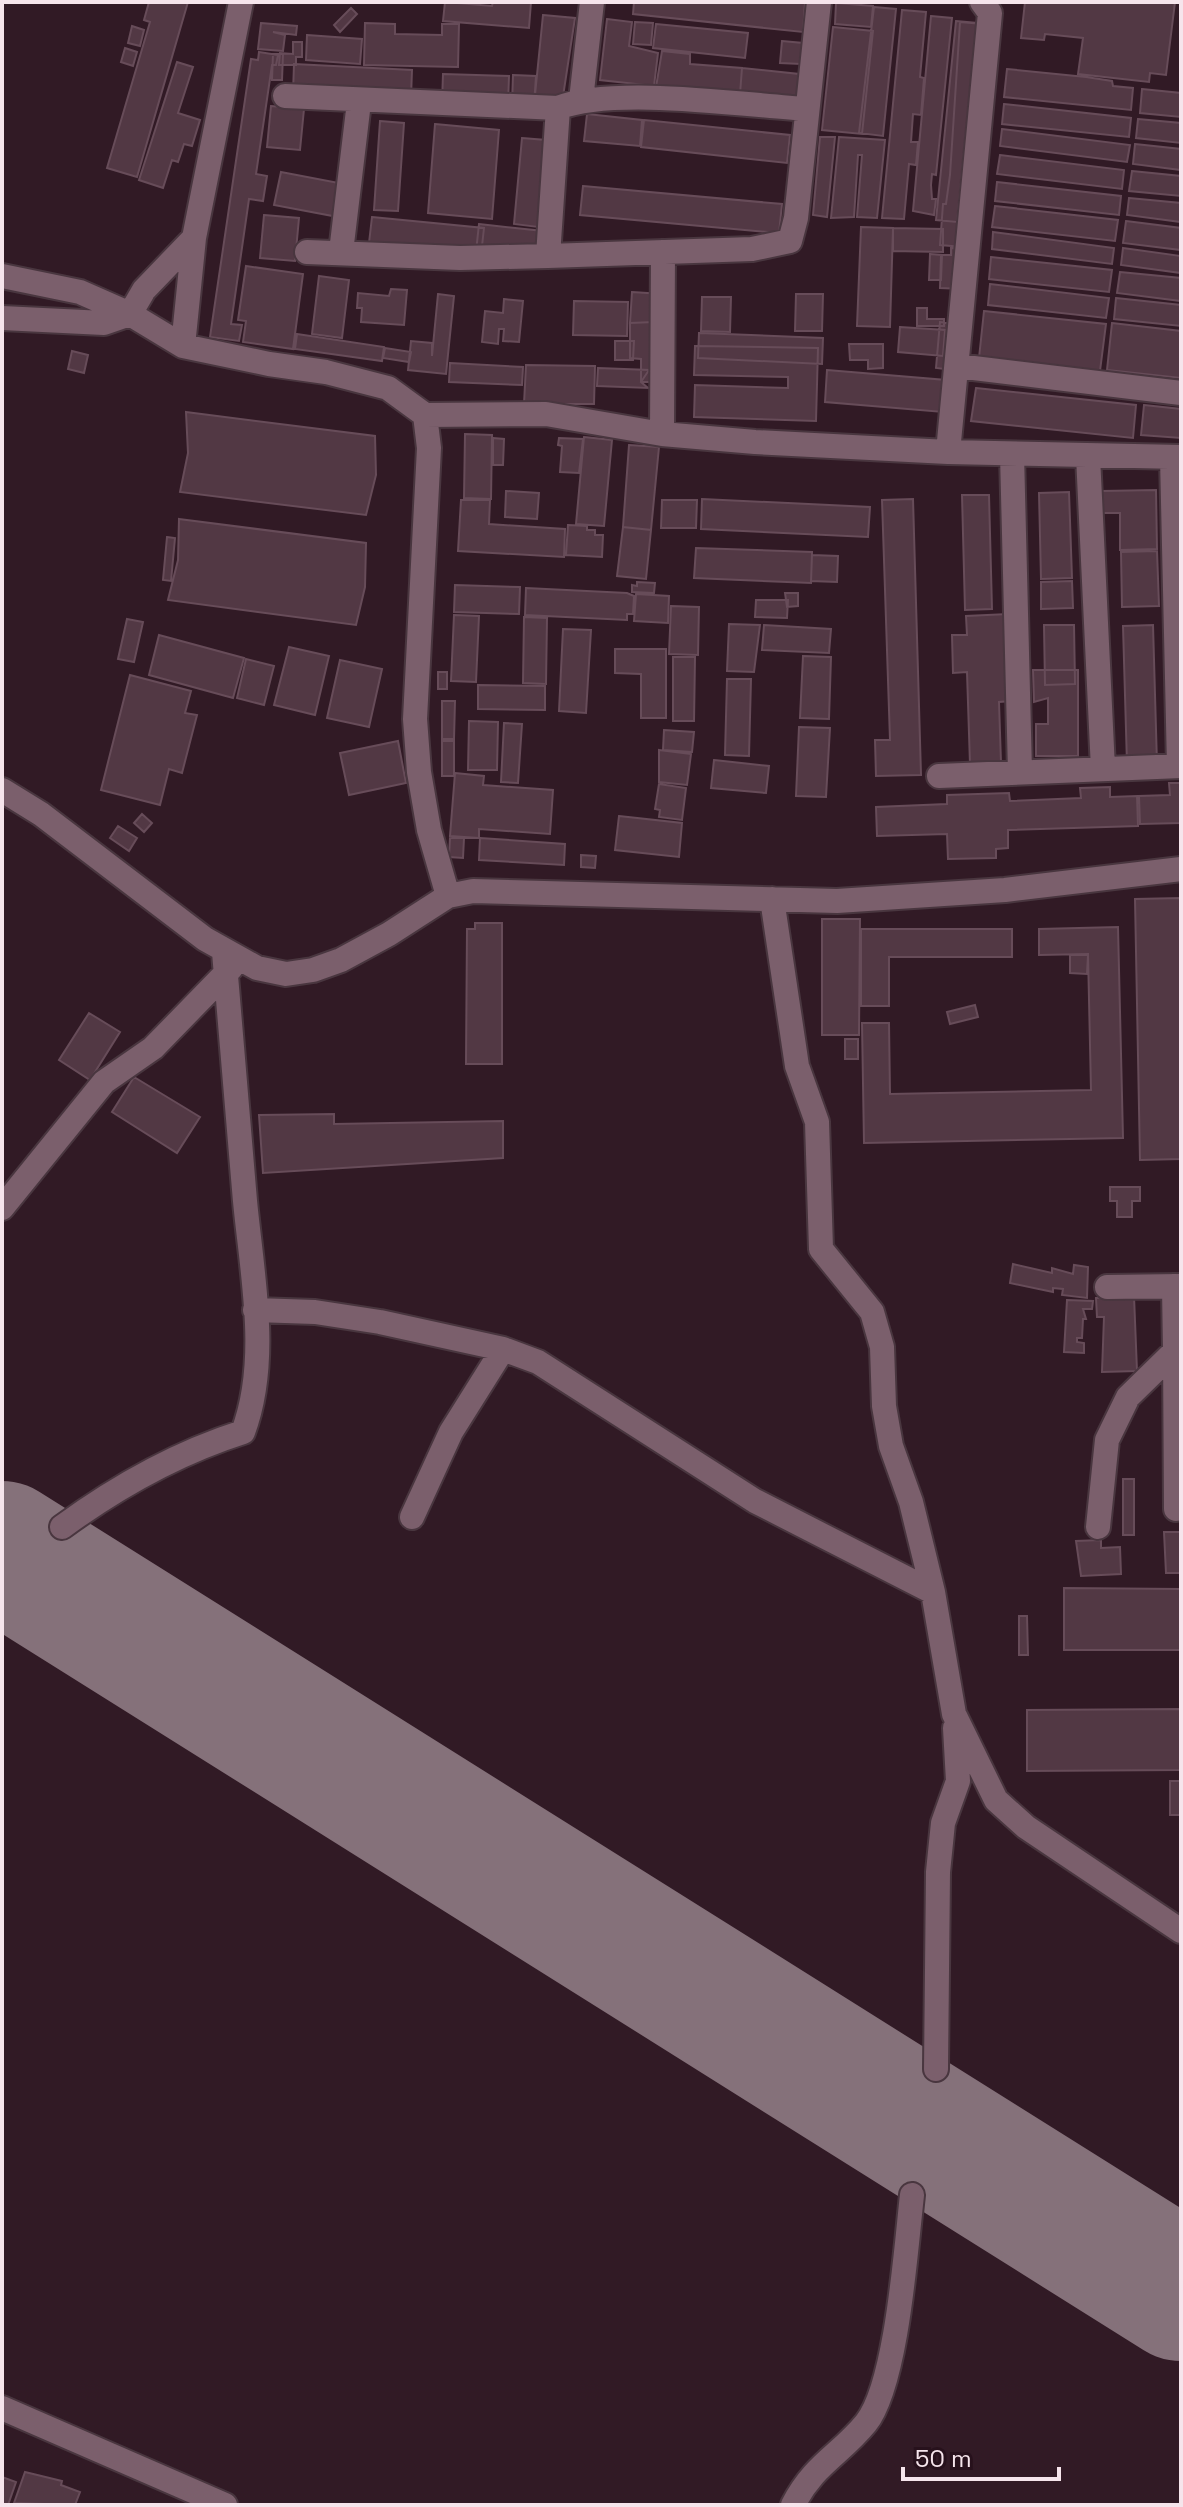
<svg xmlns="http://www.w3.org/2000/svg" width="1183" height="2507" font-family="'Space Grotesk',sans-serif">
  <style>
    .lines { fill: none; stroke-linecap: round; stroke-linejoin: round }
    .runway { stroke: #85717a; stroke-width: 140 }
    .building { fill: #523844; stroke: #674c59; stroke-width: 2 }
    .minor-casing { stroke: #49363f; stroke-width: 28 }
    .minor { stroke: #7b5f6c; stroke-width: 24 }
  </style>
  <rect width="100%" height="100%" fill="#311a25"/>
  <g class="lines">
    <path class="runway" d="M2 1551 1181 2291"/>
  </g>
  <path class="building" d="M149 2H188L137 177 107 168 150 22 144 20Z
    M445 2 492 6 493 2H531L529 28 443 21Z
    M634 2H796L805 3 803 32 633 14Z
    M1025 2H1175L1166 75 1150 73 1149 82 1078 74 1083 38 1045 34 1044 40 1021 38Z
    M836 3 873 6 871 27 835 24Z
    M874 7 896 9 883 136 859 133Z
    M351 8 357 14 340 32 334 25Z
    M902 10 926 12 920 77 924 78 921 115 913 114 911 142H918L916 165 909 164 904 219 882 218Z
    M543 15 575 18 562 103 534 105Z
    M931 16 952 18 936 175 932 174 931 185 932 199H936L934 215 913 211Z
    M607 19 632 22 629 46 658 53 654 86 600 80Z
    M956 21 977 23 957 222 936 220Z
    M635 22 653 23 651 45 633 44Z
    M960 22 983 24 963 247 940 245 943 204H946L950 175Z
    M261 23 297 26 296 35 273 32 285 35 283 51 258 49Z
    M365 23 395 24V34L442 35V24H459L458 67 364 65Z
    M656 24 748 33 745 58 653 48Z
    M132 26 144 30 140 46 128 43Z
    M833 27 873 31 862 134 822 130Z
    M307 35 362 39 360 64 306 60Z
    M782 41 803 43 801 64 780 63Z
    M293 42H302V57H296V65H279L280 53 293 54Z
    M125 48 137 52 133 66 121 62Z
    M662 51 690 54V64L742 68 740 94 656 87Z
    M259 52 278 55 276 65H272L256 174 267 176 263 201 249 199 231 324 242 325 239 341 210 337 251 59 258 60Z
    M273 54H283L282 80H272Z
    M177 62 193 67 178 113 200 120 192 146 184 144 178 162 172 160 163 188 139 180Z
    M294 64 412 70 411 97 293 93Z
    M742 68 799 74 797 100 740 94Z
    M1007 69 1086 77 1112 81 1113 86 1133 88 1131 110 1004 97Z
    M443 74 509 76 508 105 442 103Z
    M513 75 536 76 534 105 512 104Z
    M1142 89 1181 93V117L1140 113Z
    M1004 104 1131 118 1129 137 1002 124Z
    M271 106 304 109 300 150 267 147Z
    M587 114 642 120 640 146 584 141Z
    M1138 119 1181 123V143L1136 138Z
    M644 120 790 135 787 163 641 147Z
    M380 121 404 123 398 211 374 210Z
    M435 124 499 130 492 219 428 213Z
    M1002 129 1130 145 1127 162 1000 146Z
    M820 137H835L827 217 813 215Z
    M839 137 885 140 877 218 857 217 862 155H858L854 217 831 218Z
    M522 138 546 140 538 227 514 224Z
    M1135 144 1181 149V170L1133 164Z
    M1000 155 1124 170 1122 189 997 174Z
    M1132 171 1181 176V196L1129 191Z
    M281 172 344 184 338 217 274 205Z
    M997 182 1121 196 1119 215 995 201Z
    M583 186 782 204 779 233 580 215Z
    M1129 198 1181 203V222L1127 215Z
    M995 206 1118 220 1115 241 992 227Z
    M264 215 299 218 295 261 260 258Z
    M372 217 484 228 481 255 369 243Z
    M1126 221 1181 228V250L1123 243Z
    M479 224 543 231 539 260 476 252Z
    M861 227 893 228 890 327 857 326Z
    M893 228 943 229V252L893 251Z
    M993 232 1114 248 1112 264 992 249Z
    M951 248 964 249 962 289 940 288 941 255H951Z
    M1123 248 1181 256V273L1121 265Z
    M930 254 942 255 941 280H929Z
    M991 257 1112 270 1109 292 989 279Z
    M246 266 303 274 293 349 243 342 246 321 238 320Z
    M1120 272 1181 278V301L1117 293Z
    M319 276 349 280 342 338 312 334Z
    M990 284 1109 298 1106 318 988 305Z
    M391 289 407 290 404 325 361 322 362 308H357L358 293 389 296Z
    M632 292 662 294 654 322 630 323Z
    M438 294 454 296 446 374 408 370 411 341 432 343V356Z
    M796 294H823L822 331H795Z
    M702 297H731L730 332 701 331Z
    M1116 298 1181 305V326L1114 319Z
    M504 299 523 301 519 342 503 341 504 329H499L498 344 482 342 485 311 503 313Z
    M574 301 628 302 627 336 573 335Z
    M917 308H927V319H944V326H917Z
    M984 311 1106 324 1100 371 979 358Z
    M654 322V382H641V359L630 358V323Z
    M940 322 956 324 952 370 936 368Z
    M1112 323 1181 331V378L1107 370Z
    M900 327 945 330 943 356 898 352Z
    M699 333 823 338 822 364 698 358Z
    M297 334 384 347 382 361 295 349Z
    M615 341H634L633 360H615Z
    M849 344H883V368L868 369V360H850Z
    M695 346 818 348 816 421 694 417 695 385 788 388V377L694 375Z
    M385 348 411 352 409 362 383 358Z
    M72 351 88 355 84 373 68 369Z
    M450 363 523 367 522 385 449 382Z
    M526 365 595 366 594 404H524Z
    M598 368 649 370 641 382 648 388 597 386Z
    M827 370 946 380 943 412 825 402Z
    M976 388 1136 405 1133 438 971 421Z
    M1144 405 1181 409V438L1141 435Z
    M186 412 375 436 376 475 366 515 180 492 188 453Z
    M465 434 492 435 491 499 464 498Z
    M584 437 612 440 604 526 576 524Z
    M493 438 504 439 503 465H493Z
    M559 438 583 439 579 473 560 472 562 446 558 445Z
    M629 445 659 447 651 530 623 527Z
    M1156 490 1157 549 1120 550V513H1102V491Z
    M506 491 539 493 537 519 505 517Z
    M1069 492 1072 578 1041 579 1039 493Z
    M962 495H989L992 609 965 610Z
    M702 499 870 507 868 537 701 529Z
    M913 499 921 775 876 776 875 740H890L882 500Z
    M461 500H490L489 524 565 529 564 557 458 551Z
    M662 500H697L696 528H661Z
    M179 519 366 543 365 587 356 625 168 600 178 560Z
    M568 525 587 526V530H595V535H603L602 557 566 555Z
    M623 527 651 530 646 579 617 576Z
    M167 537 175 538 171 581 163 580Z
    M696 548 812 552 811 583 694 578Z
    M1157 551 1159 606 1122 607 1121 552Z
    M812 555 838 556 837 582 811 581Z
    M1072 581 1073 608 1041 609V582Z
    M637 582 655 583 654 593 632 592V585L637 586Z
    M455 585 520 587 519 614 454 612Z
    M526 588 627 593 634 596 633 614H627V620L525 615Z
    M785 593H798V606L787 607Z
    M636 594 669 596 668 623 634 621Z
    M756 600H788L787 618 755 617Z
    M671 606 699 607 698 655 669 654Z
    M1008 614 1011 701 999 702 1001 763 970 764 967 672 953 673 952 635H967L966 616Z
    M454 615 479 616 476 682 451 681Z
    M524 617 547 618 546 684 523 683Z
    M127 619 143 622 134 662 118 659Z
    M729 624 760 625 754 672 727 671Z
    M764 625 831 629 829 653 762 650Z
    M1044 625H1074L1075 684 1045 685Z
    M1153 625 1157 764H1127L1123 626Z
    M563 629 591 630 586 713 559 711Z
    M159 635 244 658 233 698 149 675Z
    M289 647 329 656 315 715 274 705Z
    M615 649H666V718H641V674L615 673Z
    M803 656 831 657 829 719 800 718Z
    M673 657H695L694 721H673Z
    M246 659 274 666 264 705 237 698Z
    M340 660 382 669 369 727 327 718Z
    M1033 670H1078V756H1036V724H1048V698L1034 702Z
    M438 672H447V689H438Z
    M130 675 191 691 185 713 197 715 182 773 169 769 160 805 101 790Z
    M727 679H751L749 756 725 755Z
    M478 685 545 686V710L478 709Z
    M442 701H455L454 739H442Z
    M469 721 498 722 497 770H468Z
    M504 723 522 724 518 783 501 782Z
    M799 727 830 728 826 797 796 796Z
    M664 730 694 732 692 752 663 750Z
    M398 741 406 783 349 795 340 753Z
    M442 741H454V776H442Z
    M659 750 691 754 687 785 659 782Z
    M714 760 769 766 766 793 711 788Z
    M455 773 484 776 483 785 553 790 550 834 479 829V838L450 836Z
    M1169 783H1181V823L1140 824 1139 796 1170 795Z
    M659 784 686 788 682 820 659 817 660 810 655 809Z
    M1110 787V797L1137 796 1138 826 1008 830V848L996 849V858L948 859 947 834 877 836 876 807 947 804V795L1009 793 1010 801 1081 798 1080 788Z
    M142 814 152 823 144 832 134 823Z
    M619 816 682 823 679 857 615 850Z
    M118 826 137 838 129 851 110 838Z
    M450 838H464L463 858 449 857Z
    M480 838 565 844 564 865 479 860Z
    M581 855 596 856 595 868 581 867Z
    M1181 898V1159L1140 1160 1135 899Z
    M822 919H860L859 1035H822Z
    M475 923H502V1064H466L467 929H475Z
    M1118 927 1123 1138 864 1143 862 1023H889L890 1094 1091 1090 1088 954 1039 955V929Z
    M861 929H1012V957H889V1006H861Z
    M1070 955H1088L1087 974 1070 973Z
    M975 1005 978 1017 950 1024 947 1012Z
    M89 1013 120 1032 90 1080 59 1060Z
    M845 1039H858V1059H845Z
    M134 1077 200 1117 177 1153 112 1112Z
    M334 1114V1124L503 1121V1158L263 1173 259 1115Z
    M1110 1187H1140V1201H1132V1217H1117V1201H1110Z
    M1013 1264 1052 1273V1268L1073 1274 1074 1265 1088 1267 1087 1298 1062 1295 1063 1289 1053 1288V1292L1010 1283Z
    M1134 1296 1137 1371 1102 1372 1104 1317H1097L1096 1298Z
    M1067 1300 1093 1301 1092 1309H1083L1086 1319H1083L1082 1338H1077V1342L1084 1343V1353L1064 1352Z
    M1123 1479H1134V1535H1123Z
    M1164 1532H1181L1180 1573H1166Z
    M1101 1540V1548L1120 1547 1121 1574 1081 1576 1076 1541Z
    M1064 1588 1181 1589V1650H1064Z
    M1019 1616H1027L1028 1655H1019Z
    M1181 1709V1770L1027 1771V1710Z
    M1170 1781H1181V1815H1170Z
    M25 2472 62 2481 61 2485 80 2492 75 2505 14 2503Z
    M2 2477 16 2482 8 2505H2Z"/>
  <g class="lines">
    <g class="minor-casing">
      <path id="minor" d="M285 96 558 108C613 86 743 105 807 109
        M581 100 592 2
        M307 252 460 258 548 256 752 249 790 241 796 218 819 2
        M341 252 359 102
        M548 256 558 108
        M2 276 80 292 130 314 183 346 269 364 326 372 388 388 425 415 429 448 415 719 419 772 429 830 448 896
        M2 318 104 323 130 314 144 290 194 238 241 2
        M183 346 194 238
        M957 366 1181 393
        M425 415 546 414 662 434 755 442 948 452 1181 457
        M662 434 663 252
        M948 452 990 13 982 2
        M1012 454 1020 772
        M1088 456 1103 769
        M1172 457 1179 766
        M939 776 1181 766
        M2 790 41 814 205 939 257 968 286 974 313 970 341 960 389 934 448 896 473 891 837 901 1005 890 1181 869
        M772 899 797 1066 817 1122 821 1249 872 1312 882 1347 884 1406 891 1446 911 1502 933 1592 954 1714 996 1800 1026 1827 1181 1931
        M2 1208 104 1082 153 1048 231 968
        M1107 1287 1181 1286
        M255 1310 315 1312 380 1322 503 1349 538 1362 755 1501 933 1592
        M1175 1351 1176 1509
        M412 1517 451 1432 503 1349
        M62 1527C118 1486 177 1453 243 1432 270 1360 252 1275 245 1201 238 1118 231 1035 224 952
        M1098 1527 1107 1440 1128 1397 1175 1351 1174 1286
        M936 2069 938 1872 943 1823 958 1781 955 1728
        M2 2408 225 2505
        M793 2505C814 2464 840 2455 866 2423 897 2384 906 2247 912 2195"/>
    </g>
    <use href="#minor" class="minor"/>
  </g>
  <rect width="1183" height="2507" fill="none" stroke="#f6e5ec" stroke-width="8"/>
  <path d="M903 2467v12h156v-12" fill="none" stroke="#f6e5ec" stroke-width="4"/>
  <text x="915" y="2467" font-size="24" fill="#f6e5ec" stroke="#27111c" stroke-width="6" paint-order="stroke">50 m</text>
</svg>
